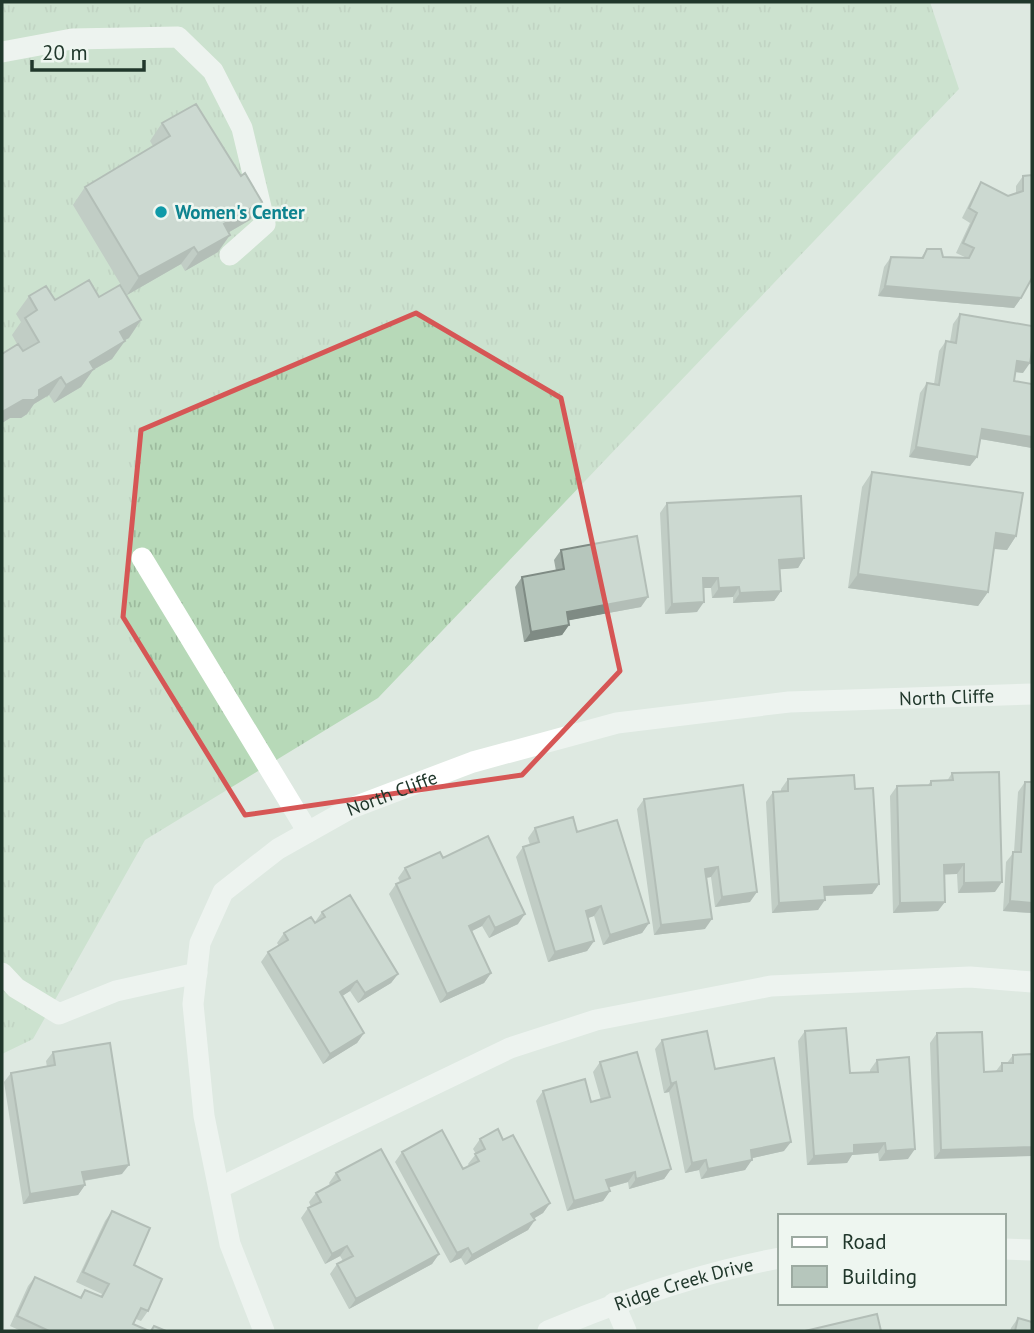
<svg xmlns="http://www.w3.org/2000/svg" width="1034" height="1333" font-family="'PT Sans',sans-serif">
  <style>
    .grass { fill: url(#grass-tufts) }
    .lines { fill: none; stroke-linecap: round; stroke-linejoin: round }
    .minor { stroke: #fff; stroke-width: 21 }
    .wall { fill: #9daaa2 }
    .shaded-wall { fill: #7f8b84 }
    .building { fill: #b6c6bc; stroke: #7f8b84; stroke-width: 2 }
    .marked { fill: none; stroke: #d65655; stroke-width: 5; stroke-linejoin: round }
    .culture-dot { fill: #0f9aa8; stroke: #eef6f0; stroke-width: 2.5 }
    .labels { text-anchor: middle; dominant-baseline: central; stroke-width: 5; stroke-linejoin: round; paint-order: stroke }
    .culture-label { font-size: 19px; font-weight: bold; fill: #0d838f; stroke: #eef6f0; text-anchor: start }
    .street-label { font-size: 19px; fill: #20372b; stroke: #eef6f0 }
  </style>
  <defs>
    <pattern id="grass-tufts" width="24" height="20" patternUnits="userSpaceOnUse" patternTransform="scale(1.75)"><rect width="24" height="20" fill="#b7d9b8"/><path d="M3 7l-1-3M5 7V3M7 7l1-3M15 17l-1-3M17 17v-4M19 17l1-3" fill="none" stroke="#9dbb9e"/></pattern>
  </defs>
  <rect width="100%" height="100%" fill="#dee9e1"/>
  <path class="grass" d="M2 2H930L959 89 378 698 145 840 33 1039 2 1054Z"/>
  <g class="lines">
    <g class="minor">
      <path d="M2 52 72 39 178 37 213 71 242 128 265 224 230 255"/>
      <path d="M142 558 308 832"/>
      <path d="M2 973 16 988 59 1014 116 991 197 973"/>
      <path d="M219 1188 510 1048 596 1020 771 986 970 977 1032 982"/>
      <path d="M1004 1249 1032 1250"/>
      <path d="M614 1303 626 1331"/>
      <path id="s1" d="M264 1331 230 1244 204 1116 193 1004 200 943 223 892 278 849 349 809 473 762 617 723 789 702 1032 694"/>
      <path id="s2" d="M548 1331C624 1299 699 1273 780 1258"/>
    </g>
  </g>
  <path class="wall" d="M162 123 241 176 262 202 250 220 229 232 218 252 185 271 181 264 127 295 73 205 85 187 153 146 150 141Z
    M1032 175 1021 298 1014 308 878 296 884 267 891 257 921 258 927 249 943 257 967 258 956 253 970 223 962 218 975 192 981 182 1008 196 1016 194V186L1023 176Z
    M29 296 55 300 99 297 129 338 124 340 112 359 93 370 81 387 54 403 49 395 34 404 27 414 21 418H10L2 423V354L17 344 12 335 21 322 16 314Z
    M960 314 1023 373 1015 372 1014 381 1032 384V448L980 439 977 457 970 466 909 457 920 393 927 383 934 384 939 351 946 341 950 342 953 324Z
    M872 472 1016 536 1007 550 994 549 988 592 978 606 848 588 862 487Z
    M667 503 804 558 798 568 780 569 781 591 774 601 733 603V597L712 598 711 588H704L697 612 665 614 660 513Z
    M561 550 641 607 569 620V625L562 635 524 642 515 587 522 577 556 571 554 560Z
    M952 773 995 892 958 893 957 874H944L938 911 893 913 890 796 897 786 928 785 931 781H947Z
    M788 779 855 789 879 884 872 894 825 896 818 910 772 913 766 802 773 792H781V789Z
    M1025 782 1032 913 1003 911 1006 862 1014 852 1018 792Z
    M743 785 750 902 715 907 711 877 706 878 705 929 654 935 637 809 644 799Z
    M535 828 577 832 649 923 642 933 603 945 594 916 588 918 594 941 587 951 548 962 516 857 523 847 530 845 528 838Z
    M443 858 518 924 489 938 482 926 472 931 491 973 484 983 440 1003 389 894 396 884 400 882 398 878 405 868Z
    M322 912 398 974 391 983 358 1003 350 991 342 996 364 1033 357 1043 323 1064 261 962 268 952 279 946 277 943 284 933 315 922Z
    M805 1031 850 1073 870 1072V1070L877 1060 908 1159 879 1161 878 1153 852 1155 847 1163 807 1165 798 1041Z
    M937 1033 984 1072 996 1071 1002 1063H1007L1013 1055 1032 1054 934 1159 930 1043Z
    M662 1040 715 1069 784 1151 752 1158 745 1170 701 1179 699 1170 685 1173 669 1092 664 1093 655 1049Z
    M53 1052 122 1174 84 1181 85 1185 78 1195 23 1204 4 1082 11 1073 47 1067 46 1061Z
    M600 1062 671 1169 664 1179 629 1189 628 1182 608 1188 610 1191 603 1201 567 1211 536 1101 543 1091 591 1102 601 1100 593 1072Z
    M480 1139 503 1140 550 1203 543 1213 534 1218 528 1230 465 1265 461 1258 450 1263 395 1162 402 1152 463 1169 469 1166 468 1164 476 1154 473 1149Z
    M336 1173 439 1254 432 1264 349 1309 330 1274 337 1264 343 1261 340 1256 325 1264 301 1218 308 1208 311 1207 309 1202 316 1193 330 1185 329 1183Z
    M112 1211 134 1265 148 1311 141 1321 136 1319 133 1324 149 1331H21L10 1326 28 1286 35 1277 80 1297 85 1290 100 1297 102 1294 76 1282 105 1221Z
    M1018 1318 1032 1331H1010L1011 1328Z"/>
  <path class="shaded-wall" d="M262 202 250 220 212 242 224 224Z
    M230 235 218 252 185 271 198 253Z
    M194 247 181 264 127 295 139 277Z
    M885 286 1021 298 1014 308 878 296Z
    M141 320 129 338 107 350 120 332Z
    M125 341 112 359 93 370 81 387 54 403 66 385 90 362Z
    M1017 361 1030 363 1023 373 1010 371Z
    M61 377 49 395 34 404 27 414 21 418H10L2 423V412Z
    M982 429 1032 437V448L975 438Z
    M916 447 977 457 970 466 909 457Z
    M996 533 1016 536 1007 550 986 548Z
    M804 558 798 568 772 570 779 560Z
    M858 574 988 592 978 606 848 588Z
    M703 578H718L711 588H696Z
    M739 587 733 597 712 598 719 588Z
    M781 591 774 601 733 603 740 593Z
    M648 597 641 607 560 622 567 612Z
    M704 602 697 612 665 614 672 604Z
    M569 625 562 635 524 642 531 632Z
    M964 864 957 874 937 875 944 865Z
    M718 867 711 877 698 879 705 869Z
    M1002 882 995 892 958 893 964 883Z
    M879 884 872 894 817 896 824 887Z
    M757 892 750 902 715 907 722 897Z
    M825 900 818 910 772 913 779 903Z
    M1010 901 1032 903V913L1003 911Z
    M945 902 938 911 893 913 900 903Z
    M601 906 594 916 579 921 586 911Z
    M525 914 518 924 489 938 495 928Z
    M489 916 482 926 462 936 469 926Z
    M712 919 705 929 654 935 661 925Z
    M649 923 642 933 603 945 610 935Z
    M594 941 587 951 548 962 555 952Z
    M491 973 484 983 440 1003 447 994Z
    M398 974 391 983 358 1003 365 993Z
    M357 981 350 991 333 1002 340 992Z
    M364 1033 357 1043 323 1064 330 1054Z
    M676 1082 669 1092 664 1093 671 1084Z
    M791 1142 784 1151 744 1160 751 1150Z
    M885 1143 878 1153 852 1155 847 1163 807 1165 814 1156 854 1145Z
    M1032 1147V1156L934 1159 941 1150Z
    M915 1149 908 1159 879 1161 886 1151Z
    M706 1160 699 1170 685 1173 692 1163Z
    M752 1160 745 1170 701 1179 708 1169Z
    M129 1165 122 1174 75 1182 82 1172Z
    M671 1169 664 1179 629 1189 636 1179Z
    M635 1172 628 1182 599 1190 606 1180Z
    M85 1185 78 1195 23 1204 30 1194Z
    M610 1191 603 1201 567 1211 574 1201Z
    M550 1203 543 1213 525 1224 531 1214Z
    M535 1220 528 1230 465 1265 472 1255Z
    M347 1246 340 1256 325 1264 332 1254Z
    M468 1248 461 1258 450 1263 457 1253Z
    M439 1254 432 1264 349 1309 356 1299Z"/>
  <path class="building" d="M196 104 241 176 245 173 262 202 224 224 230 235 198 253 194 247 139 277 85 187 170 136 162 123Z
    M1032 175V278L1021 298 885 286 891 257 923 258 927 249H941L943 257 969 258 974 248 963 243 977 213 969 208 981 182 1008 196 1023 191V176Z
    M89 280 99 297 120 285 141 320 120 332 125 341 90 362 94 369 66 385 61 377 39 390V396L34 400H23L2 412V354L18 344 23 351 39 342 25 318 37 310 29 296 46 286 55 300Z
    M960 314 1032 326V351L1030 363 1017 361 1014 381 1032 384V437L982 429 977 457 916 447 927 383 939 385 946 341 956 343Z
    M872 472 1023 493 1016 536 996 533 988 592 858 574Z
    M801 496 804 558 779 560 781 591 740 593 739 587 719 588 718 578H703L704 602 672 604 667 503Z
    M637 536 648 597 567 612 569 625 531 632 522 577 564 569 561 550Z
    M999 772 1002 882 964 883V864L944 865 945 902 900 903 897 786 931 785V781L953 780 952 773Z
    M854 775 855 789 873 788 879 884 824 887 825 900 779 903 773 792 788 791V779Z
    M1025 782H1032V903L1010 901 1013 852H1021Z
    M743 785 757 892 722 897 718 867 705 869 712 919 661 925 644 799Z
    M573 817 577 832 617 820 649 923 610 935 601 906 586 911 594 941 555 952 523 847 539 842 535 828Z
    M488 836 525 914 495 928 489 916 469 926 491 973 447 994 396 884 410 878 405 868 440 852 443 858Z
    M350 895 398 974 365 993 357 981 340 992 364 1033 330 1054 268 952 288 940 284 933 311 917 315 923 325 917 322 912Z
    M846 1028 850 1073 878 1072 877 1060 909 1057 915 1149 886 1151 885 1143 854 1145V1153L814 1156 805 1031Z
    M707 1031 715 1069 774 1058 791 1142 751 1150 752 1160 708 1169 706 1160 692 1163 676 1082 671 1084 662 1040Z
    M982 1032 984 1072 1002 1071V1063H1013V1055L1032 1054V1147L941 1150 937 1033Z
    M110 1043 129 1165 82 1172 85 1185 30 1194 11 1073 55 1065 53 1052Z
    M637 1052 671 1169 636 1179 635 1172 606 1180 610 1191 574 1201 543 1091 585 1079 591 1102 610 1097 600 1062Z
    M498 1129 503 1140 513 1135 550 1203 531 1214 535 1220 472 1255 468 1248 457 1253 402 1152 442 1130 463 1169 479 1161 475 1154 485 1149 480 1139Z
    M381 1149 439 1254 356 1299 337 1264 353 1256 347 1246 332 1254 308 1208 321 1202 316 1193 340 1180 336 1173Z
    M112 1211 150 1228 134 1265 162 1279 148 1311 141 1308 133 1324 149 1331H49L17 1316 35 1277 81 1298 85 1290 102 1297 109 1284 83 1272Z
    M877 1314 881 1331H805Z
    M1018 1318 1032 1322V1331H1015Z
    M154 1326 166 1331H151Z"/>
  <path d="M0 0H1034V1333H0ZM416 313 561 398 620 671 522 775 245 815 123 617 141 430Z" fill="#dee9e1" fill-opacity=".55" fill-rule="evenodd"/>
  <path class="marked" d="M416 313 561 398 620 671 522 775 245 815 123 617 141 430Z"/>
  <circle class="culture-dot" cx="161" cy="212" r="7"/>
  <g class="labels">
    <g class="culture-label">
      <text x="175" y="212">Women's Center</text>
    </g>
    <g class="street-label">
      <text stroke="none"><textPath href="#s1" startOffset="1218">North Cliffe</textPath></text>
      <text stroke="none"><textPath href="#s1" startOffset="651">North Cliffe</textPath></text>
      <text stroke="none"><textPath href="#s2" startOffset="144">Ridge Creek Drive</textPath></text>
    </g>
  </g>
  <rect width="1034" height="1333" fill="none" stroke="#20372b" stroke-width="7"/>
  <rect x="778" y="1214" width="228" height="91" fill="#eef6f0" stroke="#9caaa1" stroke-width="2"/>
  <rect x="792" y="1237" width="35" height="10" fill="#ffffff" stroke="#9caaa1" stroke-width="2"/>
  <text x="842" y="1249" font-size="21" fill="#20372b">Road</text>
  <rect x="792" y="1266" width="35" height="21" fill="#b6c6bc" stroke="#9caaa1" stroke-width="2"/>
  <text x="842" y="1284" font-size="21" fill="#20372b">Building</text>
  <path d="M32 60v10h112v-10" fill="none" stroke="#20372b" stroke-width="3.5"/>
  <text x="42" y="60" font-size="21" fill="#20372b" stroke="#eef6f0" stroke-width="5" paint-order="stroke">20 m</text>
</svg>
